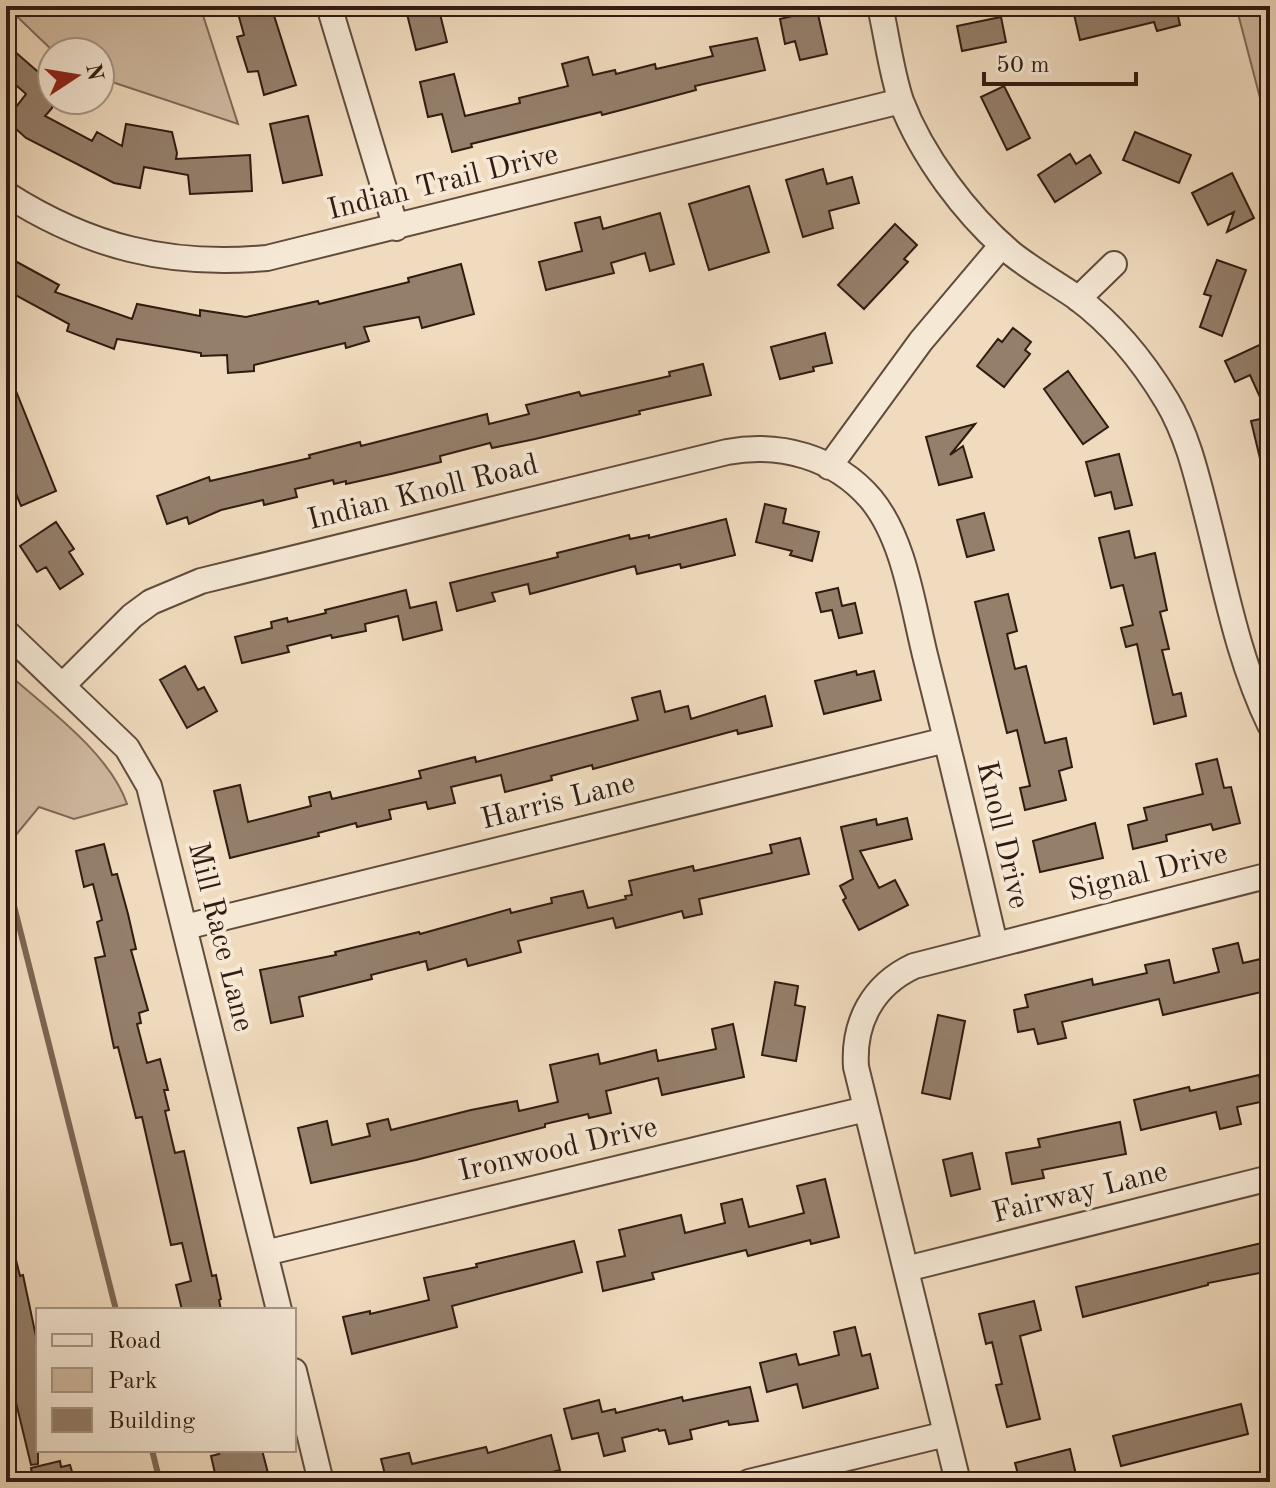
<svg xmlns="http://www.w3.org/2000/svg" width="1276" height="1488" font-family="'Old Standard TT',serif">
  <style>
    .green { fill: #d0baa1; stroke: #806a59; stroke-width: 2 }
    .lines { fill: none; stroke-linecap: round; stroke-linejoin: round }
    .stream { stroke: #7d6755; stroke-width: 6 }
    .building { fill: #947f6b; stroke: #311b11; stroke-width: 2 }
    .street-casing { stroke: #614b3c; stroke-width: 28 }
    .street { stroke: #f5e8d5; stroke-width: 24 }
    .labels { text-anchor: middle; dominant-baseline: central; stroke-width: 8; stroke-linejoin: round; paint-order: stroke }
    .street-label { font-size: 30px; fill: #311b11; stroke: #f5e8d5 }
  </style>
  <rect width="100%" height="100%" fill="#f0dbbe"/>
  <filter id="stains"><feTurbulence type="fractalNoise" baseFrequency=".0025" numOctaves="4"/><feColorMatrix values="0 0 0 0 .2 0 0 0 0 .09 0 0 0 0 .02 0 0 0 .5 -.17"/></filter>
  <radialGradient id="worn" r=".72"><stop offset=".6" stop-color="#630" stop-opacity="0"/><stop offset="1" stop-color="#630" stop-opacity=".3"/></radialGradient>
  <path class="green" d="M6 6H200L238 124 100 78V52H54Z
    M1236 6H1270V136Z
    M6 672C45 707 110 753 127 804L74 819 39 807 6 847Z"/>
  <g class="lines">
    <path class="stream" d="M12 898 116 1310
      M152 1450 160 1482"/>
  </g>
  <path class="building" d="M236 6H271L296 85 264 95 258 71 248 72 237 37 244 35Z
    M405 6H438L447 42 416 50Z
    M1091 6H1193L1194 12 1178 16 1180 25 1157 31 1154 22 1080 40 1073 10Z
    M817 10 827 54 800 60 795 41 785 44 780 19Z
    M1001 17 1006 42 962 51 957 26Z
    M757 38 765 70 695 86 696 90 625 109 602 115 601 112 471 144 472 147 452 152 442 114 428 117 420 82 454 74 465 116 520 103 519 98 568 86 562 64 588 57 593 75 615 70 616 74 655 64 656 69 713 56 710 47Z
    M6 44 52 84V108L45 116 92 141 97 132 122 146 126 124 172 132 177 153 176 159 250 155 252 191 190 194 188 175 144 167 140 188 114 183 26 138 6 120 26 94 6 76Z
    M1004 86 1030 138 1007 150 981 97Z
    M308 116 322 175 283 183 270 124Z
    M1135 132 1191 155 1179 183 1123 160Z
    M1070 154 1076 164 1090 155 1101 173 1055 202 1038 175Z
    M823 169 827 184 852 177 859 203 829 211 833 228 803 237 786 180Z
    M1232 173 1254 218 1227 232 1234 212 1208 225 1192 193Z
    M749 186 769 252 709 270 689 204Z
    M660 213 674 264 650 271 645 253 611 263 614 273 546 290 539 262 582 251 575 223 600 217 603 229Z
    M895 224 917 245 904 259 908 262 864 309 838 285Z
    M6 256 59 285 55 292 132 319 137 304 200 316V310L246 317 318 301 319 304 409 282 408 278 461 264 474 314 422 328 419 317 364 327 369 341 346 348 345 343 254 365V371L228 373 227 355 201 356V353L117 339 114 349 67 331 69 324 6 290Z
    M1217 260 1246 270 1222 336 1200 327 1211 296 1204 294Z
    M1013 328 1031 342 1025 350 1030 354 1004 387 977 366 998 339 1002 342Z
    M825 333 832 363 813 367 814 371 780 379 771 347Z
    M1270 340V474L1264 475 1251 421 1269 417 1250 375 1235 382 1225 361Z
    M703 364 711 395 639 411 640 414 535 439 492 448 490 443 440 456 441 462 391 474 346 484V481L334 484 333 480 295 489 297 497 264 505 263 500 221 510 189 524 187 517 167 524 157 496 209 477 210 481 310 458 309 455 360 442 361 446 487 414 489 424 529 414 526 405 579 392 581 396 670 376 669 372Z
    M6 366 56 491 21 506 6 469Z
    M1068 371 1108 427 1083 444 1044 389Z
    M975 424 950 455 963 446 972 477 939 485 926 437Z
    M1119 454 1132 505 1115 509 1111 492 1095 496 1086 462Z
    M765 504 786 509 783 523 819 532 812 561 790 555 792 551 756 542Z
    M984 513 994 550 967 557 957 520Z
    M726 519 735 555 681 568 680 564 637 574 635 566 530 594 528 584 492 593 495 601 457 611 450 583 558 557 557 553 629 535 630 539 649 535V538Z
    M56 522 74 549 69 552 83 574 60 589 46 567 37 572 20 546Z
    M1129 531 1135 558 1155 553 1167 610 1160 612 1169 649 1162 650 1173 695 1181 693 1186 716 1154 724 1137 644 1126 647 1121 628 1133 625 1123 585 1111 588 1099 538Z
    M838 588 842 606 855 603 862 633 839 638 832 610 821 612 816 593Z
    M406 590 410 608 436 602 442 630 403 640 398 616 365 624 366 631 332 638 331 635 287 646 289 652 242 663 235 637 272 628 271 622 287 618 288 622 326 613 325 610Z
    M1008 594 1017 631 1007 634 1015 669 1026 666 1045 743 1066 738 1072 767 1059 771 1066 800 1025 810 1020 788 1030 786 1017 730 1007 733 975 602Z
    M185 666 198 690 204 687 217 711 187 728 160 680Z
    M856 671 857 675 874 671 881 700 824 714 815 681Z
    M660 691 665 712 688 706 691 719 765 696 772 726 738 734 737 730 593 769 592 765 551 776 552 780 505 792 501 775 451 787 455 803 428 809 426 802 389 810 391 819 357 827 356 823 318 833 319 836 230 858 214 791 240 785 248 822 311 806 309 797 330 792 332 799 421 778 419 771 475 757 476 762 638 720 632 698Z
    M1217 759 1224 788 1231 787 1240 823 1213 830 1211 824 1166 835 1167 841 1133 849 1128 825 1147 820 1144 808 1203 794 1196 764Z
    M907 818 912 839 860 851 879 888 895 880 908 905 859 930 843 900 846 898 840 886 853 879 841 827 876 819 877 825Z
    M1095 823 1103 858 1040 872 1033 841Z
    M800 838 809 874 699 899 702 914 684 918 682 911 616 928 613 918 518 941 521 952 468 966 466 959 428 970 426 961 371 975 372 979 299 997 303 1016 271 1023 260 970 336 955 335 952 419 932 420 934 510 909 511 913 552 903 551 898 583 891 588 908 626 899 625 896 632 895 629 881 693 866 694 871 772 853 770 845Z
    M104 844 112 875 117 874 128 914 136 949 131 950 148 1010 139 1013 141 1023 137 1024 147 1063 160 1059 168 1090H164L169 1110 165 1111 175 1153 184 1151 212 1276 216 1275 221 1299 219 1300 221 1310H182L176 1285 191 1281 182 1243 171 1245 142 1117 136 1118 118 1047 114 1048 95 958 105 956 97 922 102 920 93 884 84 887 76 851Z
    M1238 943 1243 963 1265 958 1270 990 1163 1015 1159 999 1062 1022 1066 1038 1038 1044 1034 1029 1018 1032 1014 1010 1028 1007 1025 995 1092 979 1093 985 1147 973 1145 965 1169 960 1174 983 1219 972 1213 949Z
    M775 982 798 986 795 1005 805 1007 796 1061 762 1055Z
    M938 1015 965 1021 950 1099 922 1093Z
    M733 1024 744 1077 662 1095 658 1078 606 1091 611 1113 589 1118 588 1114 545 1124V1127L416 1160 311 1183 298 1128 327 1121 332 1145 370 1136 367 1124 388 1119 391 1130 471 1110 517 1101 519 1111 558 1102 550 1065 598 1054 600 1064 656 1050 658 1061 716 1049 712 1029Z
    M1259 1075 1265 1101 1237 1107 1241 1124 1220 1129 1216 1112 1141 1130 1134 1100 1189 1087 1190 1091Z
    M1120 1122 1126 1154 1042 1170 1044 1178 1012 1184 1006 1153 1040 1147 1038 1139Z
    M972 1153 980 1189 951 1196 943 1160Z
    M825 1179 839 1237 811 1244 810 1240 748 1256 746 1250 652 1273 654 1279 603 1291 597 1262 625 1256 619 1230 681 1215 685 1233 725 1223 721 1204 742 1199 749 1227 804 1213 797 1186Z
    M574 1241 582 1272 452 1306 457 1327 352 1354 343 1317 370 1311V1314L429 1300 424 1278 477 1267 476 1264Z
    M1270 1241V1271L1208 1283V1285L1083 1317 1076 1287Z
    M12 1244 20 1276 23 1275 38 1346V1464L31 1465 6 1361V1245Z
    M1034 1301 1041 1330 1020 1336 1040 1419 1007 1427 996 1385 1002 1384 992 1342 986 1344 979 1314Z
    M855 1327 862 1356 870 1354 878 1388 803 1408 797 1384 767 1392 760 1363 796 1354 799 1365 839 1355 834 1332Z
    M750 1387 758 1421 729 1425 728 1421 690 1430 692 1439 669 1444 665 1430 659 1431 658 1429 622 1438 625 1451 604 1456 598 1433 572 1439 564 1409 599 1400 602 1412 615 1409 616 1413 682 1397 683 1401Z
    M1241 1404 1248 1434 1121 1466 1113 1436Z
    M551 1435 560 1470 529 1478 528 1474 498 1482H387L381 1459 409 1453 412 1464 486 1447 488 1453Z
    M1070 1449 1077 1479 1065 1482H1020L1015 1463Z
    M218 1450H262L268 1473 234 1482H217L211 1456 219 1454Z
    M60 1461 61 1467 70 1465 75 1482H26V1476L32 1474 31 1468Z"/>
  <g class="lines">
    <g class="street-casing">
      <path id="street" d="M329 6 396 228
        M880 6C887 37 891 71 901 101 922 156 966 215 1011 253 1031 269 1054 282 1076 297 1114 325 1143 361 1167 401 1188 436 1197 477 1207 516 1225 586 1238 659 1270 725
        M6 194C89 247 169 267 267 258L901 101
        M1078 299 1114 264
        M829 467 921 341 1002 245
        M6 632 127 748 149 786 279 1310
        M63 685 132 616 151 602 201 581 727 452C780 442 835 457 871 499 905 540 913 608 926 659 950 754 973 849 995 944
        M185 927 946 740
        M265 1253 866 1109
        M906 1269 1270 1178
        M294 1371 321 1482
        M749 1482 946 1434
        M958 1482 856 1067C853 1022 873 985 914 966L1270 875"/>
    </g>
    <use href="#street" class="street"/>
  </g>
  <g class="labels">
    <g class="street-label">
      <text transform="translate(443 183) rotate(-14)">Indian Trail Drive</text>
      <text transform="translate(423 493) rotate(-14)">Indian Knoll Road</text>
      <text transform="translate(558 802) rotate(-14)">Harris Lane</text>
      <text transform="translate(1002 835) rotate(77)">Knoll Drive</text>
      <text transform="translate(1148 873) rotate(-14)">Signal Drive</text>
      <text transform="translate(220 937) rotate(76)">Mill Race Lane</text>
      <text transform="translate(558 1150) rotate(-13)">Ironwood Drive</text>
      <text transform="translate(1080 1193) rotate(-14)">Fairway Lane</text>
    </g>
  </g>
  <rect width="1276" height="1488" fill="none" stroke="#f0dbbe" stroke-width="32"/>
  <rect x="8" y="8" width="1260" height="1472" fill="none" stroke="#311b11" stroke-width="4"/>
  <rect x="16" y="16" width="1244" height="1456" fill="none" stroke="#311b11" stroke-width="2"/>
  <rect x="36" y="1308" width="260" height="144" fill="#f5e8d5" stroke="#a79687" stroke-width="2"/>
  <rect x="52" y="1334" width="40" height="12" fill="#f5e8d5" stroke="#a79687" stroke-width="2"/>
  <text x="108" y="1348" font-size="24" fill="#311b11">Road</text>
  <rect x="52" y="1368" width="40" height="24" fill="#d0baa1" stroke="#a79687" stroke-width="2"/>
  <text x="108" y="1388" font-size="24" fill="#311b11">Park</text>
  <rect x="52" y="1408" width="40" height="24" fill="#947f6b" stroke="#a79687" stroke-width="2"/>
  <text x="108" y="1428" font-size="24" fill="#311b11">Building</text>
  <g transform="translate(76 76) rotate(78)"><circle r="38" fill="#f5e8d5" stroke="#a79687" stroke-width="2"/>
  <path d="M0-6L14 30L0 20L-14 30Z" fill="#8f2418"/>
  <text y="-12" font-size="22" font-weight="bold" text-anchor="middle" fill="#311b11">N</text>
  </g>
  <path d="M984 72v12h152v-12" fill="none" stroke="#311b11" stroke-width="4"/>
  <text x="996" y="72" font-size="24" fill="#311b11" stroke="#f5e8d5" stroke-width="6" paint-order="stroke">50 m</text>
  <rect width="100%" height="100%" filter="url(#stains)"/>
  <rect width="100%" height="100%" fill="url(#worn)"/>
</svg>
